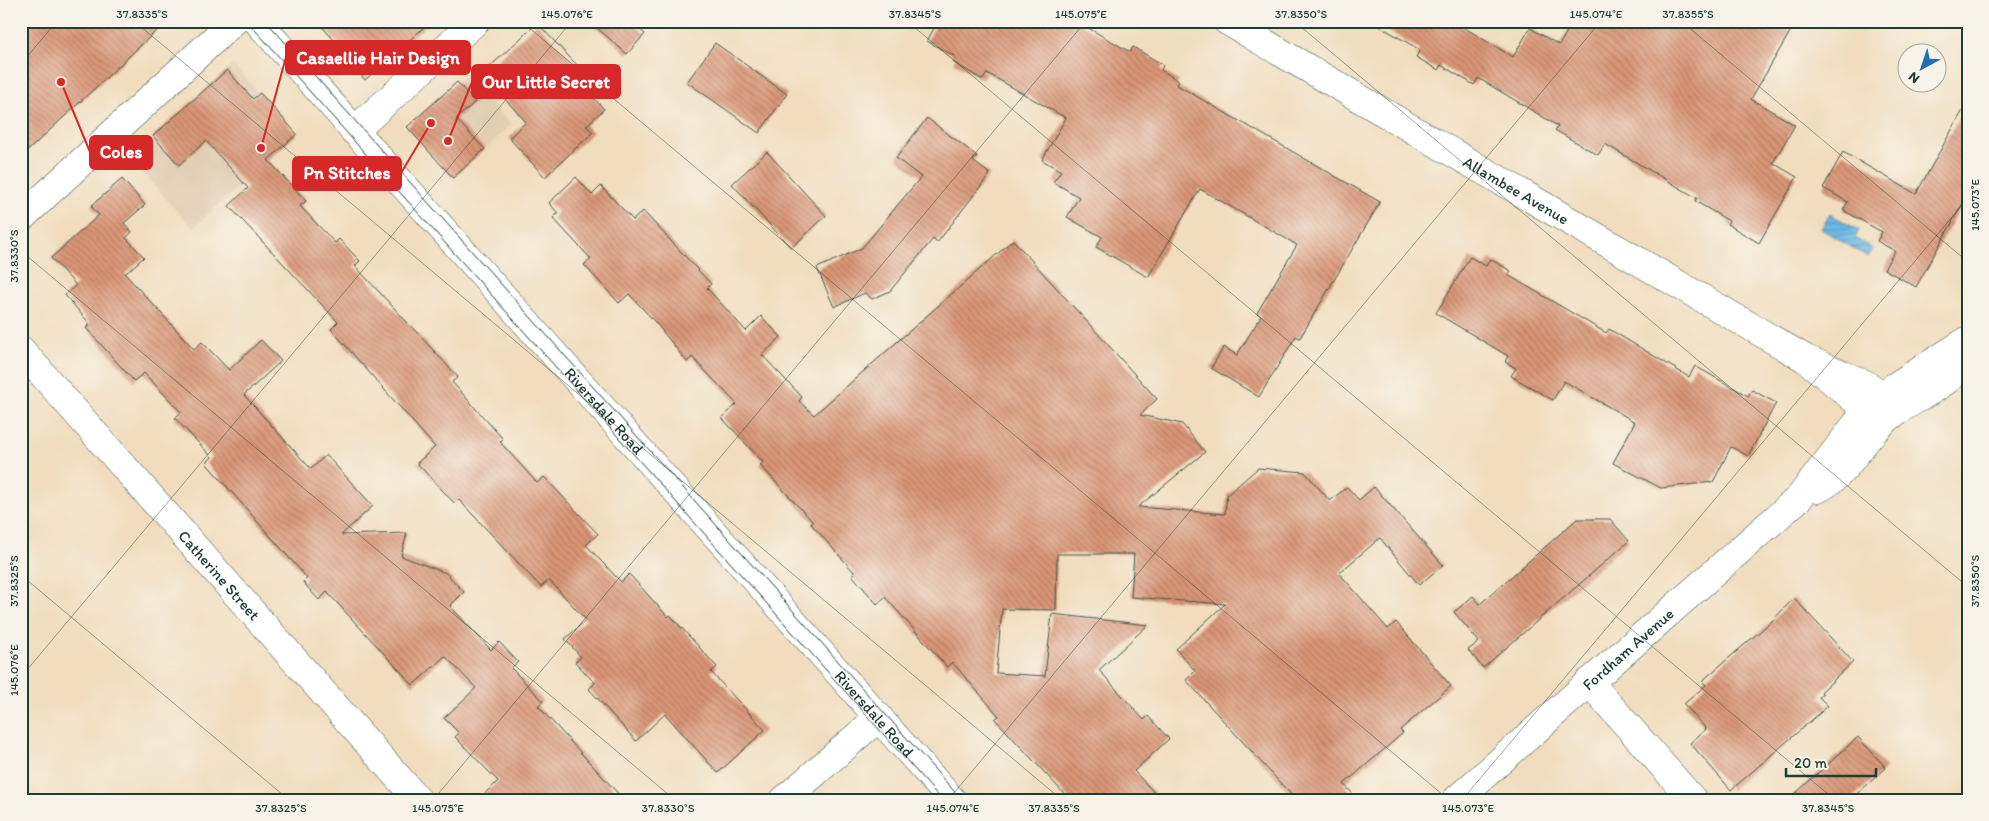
<svg xmlns="http://www.w3.org/2000/svg" width="1989" height="821" font-family="Itim,sans-serif">
  <style>
    .built { fill: #e1ceb3 }
    .water { fill: url(#water-rules); stroke: #467b8d }
    .building { fill: url(#building-back-hatch) }
    .lines { fill: none; stroke-linecap: round; stroke-linejoin: round }
    .minor-casing { stroke: #3e5549; stroke-width: 29 }
    .major-casing { stroke: #3e5549; stroke-width: 29 }
    .minor { stroke: #fff; stroke-width: 28 }
    .major { stroke: #fff; stroke-width: 28 }
    .tram { stroke: #1f3d34; stroke-width: 1 }
    .ticks { fill: none; stroke: #1f3d34; stroke-width: 1; stroke-opacity: 0.45 }
    .labels { text-anchor: middle; dominant-baseline: central; stroke-width: 4; stroke-linejoin: round; paint-order: stroke }
    .street-label { font-size: 16px; fill: #1f3d34; stroke: #f7f3e8 }
    .leader { fill: none; stroke: #d62828; stroke-width: 2 }
    .callout-dot { fill: #d62828; stroke: #f7f3e8; stroke-width: 2 }
    .callout { fill: #d62828; stroke: #d62828; stroke-width: 2 }
    .callout-label { font-size: 18px; text-anchor: middle; font-weight: bold; fill: #fff }
    .neatline { fill: none; stroke: #1f3d34; stroke-width: 2 }
    .ticks-label { font-size: 12px; text-anchor: middle; fill: #1f3d34 }
  </style>
  <defs>
    <pattern id="water-rules" width="6" height="5" patternUnits="userSpaceOnUse" patternTransform="scale(1.25)"><rect width="6" height="5" fill="#6cb9e6"/><path d="M0 2.5h6" fill="none" stroke="#5898bb"/></pattern>
    <pattern id="building-back-hatch" width="6" height="6" patternUnits="userSpaceOnUse" patternTransform="scale(1.25)"><rect width="6" height="6" fill="#da9576"/><path d="M-1 5l2 2M0 0l6 6M5-1l2 2" fill="none" stroke="#b07b62"/></pattern>
  </defs>
  <rect width="100%" height="100%" fill="#f7f3e8"/>
  <filter id="ink" filterUnits="userSpaceOnUse"><feTurbulence type="fractalNoise" baseFrequency=".02" numOctaves="2"/><feDisplacementMap in="SourceGraphic" scale="10" xChannelSelector="R" yChannelSelector="G"/><feConvolveMatrix kernelMatrix="1 2 1 2 8 2 1 2 1" color-interpolation-filters="sRGB"/></filter>
  <filter id="wash" filterUnits="userSpaceOnUse"><feTurbulence type="fractalNoise" baseFrequency=".0096" numOctaves="4" result="noise"/><feDisplacementMap in="SourceGraphic" scale="20" xChannelSelector="R" yChannelSelector="G"/><feGaussianBlur stdDeviation="1.12" result="paint"/><feColorMatrix in="noise" values="0 0 0 0 0 0 0 0 0 0 0 0 0 0 0 0 0 1.4 0 .05"/><feComposite in="paint" operator="in"/></filter>
  <g filter="url(#wash)">
    <rect width="100%" height="100%" fill="#f1ddbd"/>
    <path class="built" d="M233 64 297 134 193 228 129 158Z
      M466 74 511 125 453 178 407 127Z"/>
    <path class="water" d="M1830 214 1859 230 1855 238 1873 249 1868 257 1821 229Z"/>
    <g id="blocks">
      <path class="building" d="M21 21H167L21 157Z
        M317 21H431L365 80 346 59 348 56Z
        M589 21H630L645 34 627 54Z
        M938 21H1076L1130 52 1133 47 1163 65 1161 70 1179 81 1177 85 1380 202 1300 338 1296 336 1259 397 1211 368 1224 347 1237 355 1261 316 1257 313 1297 245 1200 189 1148 277 1096 247 1102 237 1067 217 1079 197 1053 182 1061 171 1042 160 1066 118 987 73 983 80 953 62 956 57 927 41Z
        M1371 21H1453L1513 57 1530 28 1559 45 1573 21H1772L1790 32 1751 99 1795 125 1773 163 1797 177 1759 243 1727 224 1729 221 1695 201 1697 198 1605 144 1598 155 1555 130 1558 126 1478 78 1474 85 1441 65 1438 70 1416 57 1420 50Z
        M537 23 597 86 589 93 604 109 586 126 593 132 545 177 509 138 526 122 482 74Z
        M715 43 787 94 759 133 687 82Z
        M227 70 253 99 260 93 297 134 268 160 306 201 300 206 335 243 339 239 360 261 355 266 458 377 452 382 503 439 500 442 537 483 544 477 598 534 586 545 621 582 629 574 668 617 670 615 717 667 711 672 765 730 718 773 665 714 636 741 589 689 595 683 575 662 581 657 565 639 586 620 549 580 541 587 459 500 455 504 417 463 435 447 331 329 338 322 229 206 248 188 206 141 179 165 153 136Z
        M457 82 475 102 456 119 485 149 453 178 407 127Z
        M1968 101V194L1916 287 1884 269 1895 251 1877 241 1882 232 1843 210 1848 202 1823 188 1843 152 1916 194Z
        M927 118 977 156 973 161 990 174 937 243 933 239 890 291 872 299 865 293 834 307 817 268 862 248 921 177 896 158Z
        M767 152 826 216 791 248 732 184Z
        M576 177 592 195 601 186 633 220 643 211 711 284 707 288 746 331 761 316 781 337 762 355 802 397 799 401 814 415 1013 240 1157 399 1140 415 1182 424 1205 452 1138 507 1225 514 1227 495 1258 468 1305 472 1330 501 1347 487 1359 500 1374 487 1443 565 1419 585 1380 538 1339 573 1388 629 1396 622 1451 686 1400 730 1403 733 1344 784 1358 800H1296L1186 680 1195 671 1176 649 1225 604 1131 597 1134 554H1057L1056 610 1002 609 996 673 1045 676 1052 614 1148 625 1099 670 1144 720 1148 716 1169 739 1134 771 1161 800H1070L995 719 999 716 952 662 947 667 885 597 877 604 852 575 855 573 811 524 813 522 760 465 763 462 722 418 737 404 692 357 687 362 656 323 629 294 619 303 584 265 591 259 553 218 558 213 549 203Z
        M122 179 145 205 124 223 132 232 126 238 144 257 125 274 194 349 202 342 229 370 261 340 281 361 244 395 311 469 326 455 373 506 341 535 407 533 401 556 446 573 464 592 450 606 491 650 499 642 518 662 511 668 543 701 538 706 624 800H478L498 781 455 737 459 733 444 718 476 688 445 656 413 685 327 592 319 600 303 582 307 578 206 463 212 457 175 418 181 412 144 373 134 381 86 328 90 324 65 295 76 285 51 258 99 215 91 206Z
        M1470 257 1486 266 1490 259 1511 271 1508 275 1606 333 1609 329 1689 377 1695 366 1748 396 1752 390 1776 403 1748 456 1731 447 1713 482 1661 488 1613 463 1635 422 1564 381 1553 400 1511 376 1516 368 1505 362 1508 356 1436 313Z
        M1577 519H1610L1629 541 1483 668 1468 650 1479 642 1454 612 1473 596 1480 604Z
        M1794 598 1853 662 1821 692 1823 694 1819 697 1828 706 1731 790 1690 743 1706 729 1684 704 1706 685 1702 681 1772 621Z
        M1858 737 1886 768 1850 800H1788Z"/>
    </g>
  </g>
  <g filter="url(#ink)">
    <use href="#blocks" fill-opacity="0" stroke="#3e5549" stroke-width="1"/>
    <g class="lines">
      <g class="minor-casing">
        <g id="minor">
          <path id="s1" d="M1227 21 1806 359 1865 384 1878 392 1887 401 1890 415 1867 410 1806 359"/>
          <path d="M354 131 476 21"/>
          <path d="M21 218 234 21"/>
          <path id="s2" d="M21 350 418 800"/>
          <path d="M1818 489C1848 473 1854 451 1876 429 1904 399 1940 394 1968 360"/>
          <path d="M1589 682 1693 800"/>
          <path d="M784 800 879 717"/>
          <path id="s3" d="M1456 800 1799 498 1867 410 1894 387 1968 340"/>
        </g>
      </g>
      <g class="major-casing">
        <g id="major">
          <path id="s4" d="M257 21 952 800"/>
        </g>
      </g>
      <use href="#minor" class="minor"/>
      <use href="#major" class="major"/>
      <path class="tram" d="M247 21 942 800
        M266 21 962 800"/>
    </g>
  </g>
  <path class="ticks" d="M134 21 1062 800M521 21 1449 800M907 21 1835 800M1294 21 1968 587M1681 21 1968 262M21 64 57 21M21 251 675 800M21 575 289 800M21 677 572 21M433 800 1086 21M948 800 1601 21M1462 800 1968 198"/>
  <g class="labels">
    <g class="street-label">
      <text stroke="none"><textPath href="#s1" startOffset="335">Allambee Avenue</textPath></text>
      <text stroke="none"><textPath href="#s4" startOffset="522">Riversdale Road</textPath></text>
      <text stroke="none"><textPath href="#s2" startOffset="300">Catherine Street</textPath></text>
      <text stroke="none"><textPath href="#s3" startOffset="229">Fordham Avenue</textPath></text>
      <text stroke="none"><textPath href="#s4" startOffset="928">Riversdale Road</textPath></text>
    </g>
  </g>
  <path class="leader" d="M261 148L286 57M448 141L472 82M61 82L90 152M431 123L401 173"/>
  <g class="callout-dot">
    <circle cx="261" cy="148" r="5"/>
    <circle cx="448" cy="141" r="5"/>
    <circle cx="61" cy="82" r="5"/>
    <circle cx="431" cy="123" r="5"/>
  </g>
  <g class="callout">
    <rect x="286" y="41" width="184" height="33" rx="5"/>
    <rect x="472" y="65" width="148" height="33" rx="5"/>
    <rect x="90" y="136" width="62" height="33" rx="5"/>
    <rect x="293" y="157" width="108" height="33" rx="5"/>
  </g>
  <g class="callout-label">
    <text x="378" y="64">Casaellie Hair Design</text>
    <text x="546" y="88">Our Little Secret</text>
    <text x="121" y="158">Coles</text>
    <text x="347" y="179">Pn Stitches</text>
  </g>
  <rect width="1989" height="821" fill="none" stroke="#f7f3e8" stroke-width="55"/>
  <g transform="translate(1922 68) rotate(220)"><circle r="24" fill="#f7f3e8" stroke="#a1aaa0"/>
  <path d="M0-4L9 19L0 12L-9 19Z" fill="#1f6fb2"/>
  <text y="-8" font-size="14" font-weight="bold" text-anchor="middle" fill="#1f3d34">N</text>
  </g>
  <path d="M1786 768v8h90v-8" fill="none" stroke="#1f3d34" stroke-width="2.5"/>
  <text x="1794" y="768" font-size="15" fill="#1f3d34" stroke="#f7f3e8" stroke-width="4" paint-order="stroke">20 m</text>
  <rect x="28" y="28" width="1934" height="766" class="neatline"/>
  <g class="ticks-label">
    <text x="142" y="18">37.8335°S</text>
    <text x="567" y="18">145.076°E</text>
    <text x="915" y="18">37.8345°S</text>
    <text x="1081" y="18">145.075°E</text>
    <text x="1301" y="18">37.8350°S</text>
    <text x="1596" y="18">145.074°E</text>
    <text x="1688" y="18">37.8355°S</text>
    <text transform="translate(1975 205) rotate(-90)" y="4">145.073°E</text>
    <text transform="translate(14 256) rotate(-90)" y="4">37.8330°S</text>
    <text transform="translate(14 581) rotate(-90)" y="4">37.8325°S</text>
    <text transform="translate(1975 581) rotate(-90)" y="4">37.8350°S</text>
    <text transform="translate(14 670) rotate(-90)" y="4">145.076°E</text>
    <text x="281" y="812">37.8325°S</text>
    <text x="438" y="812">145.075°E</text>
    <text x="668" y="812">37.8330°S</text>
    <text x="953" y="812">145.074°E</text>
    <text x="1054" y="812">37.8335°S</text>
    <text x="1468" y="812">145.073°E</text>
    <text x="1828" y="812">37.8345°S</text>
  </g>
</svg>
